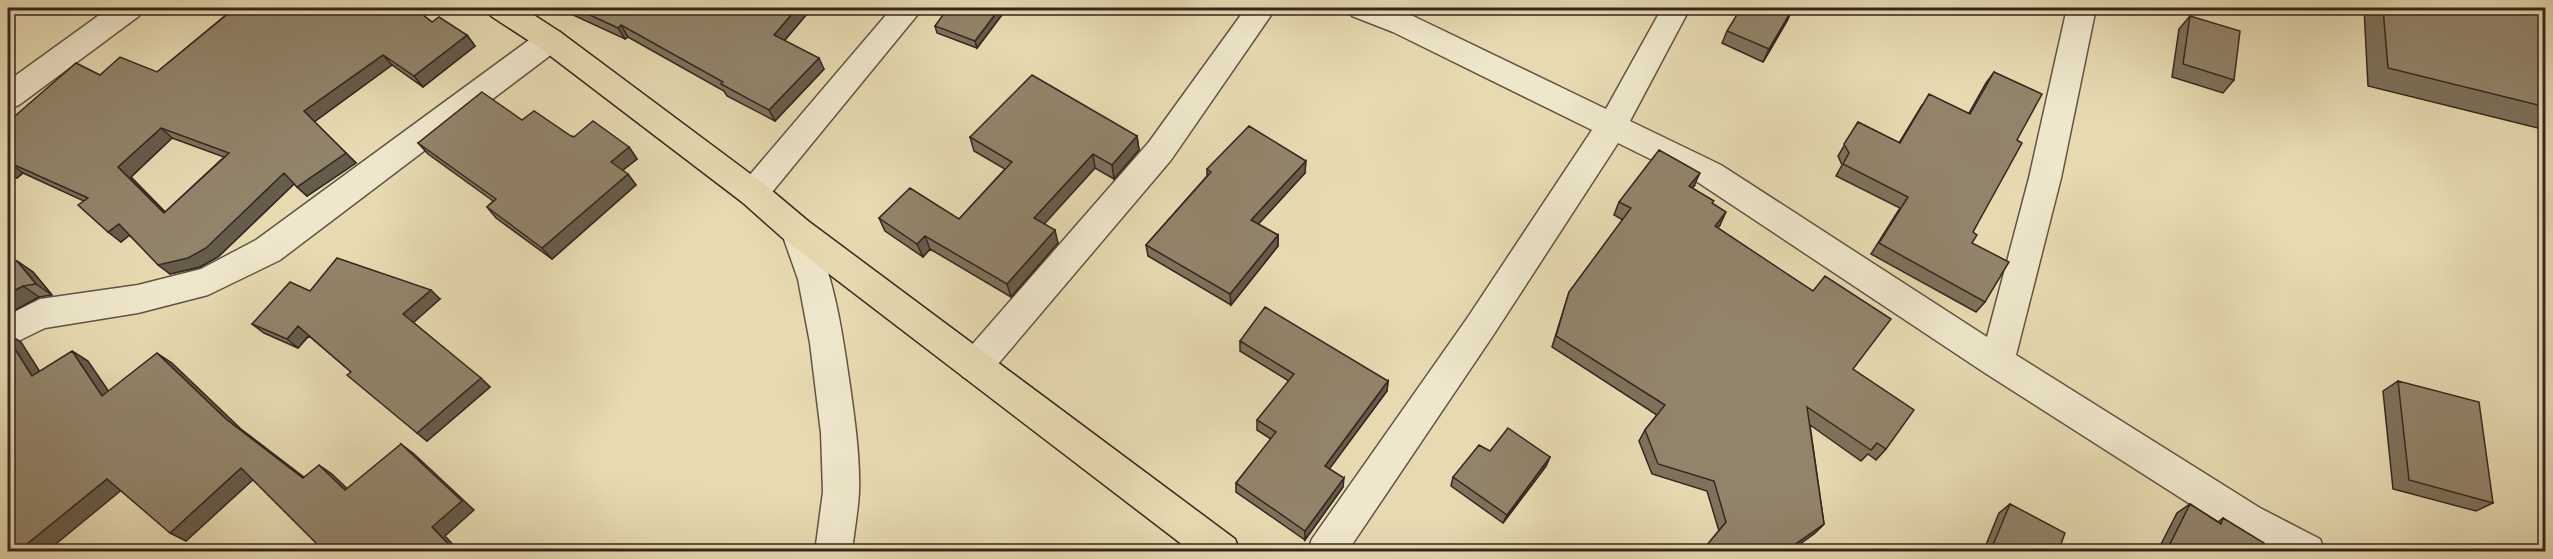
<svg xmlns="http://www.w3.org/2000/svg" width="2553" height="559" font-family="'IM FELL English',serif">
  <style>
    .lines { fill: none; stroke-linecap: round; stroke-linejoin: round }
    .minor-casing { stroke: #625344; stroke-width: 3 }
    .major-casing { stroke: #352620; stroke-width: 3 }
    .minor { fill: #efe7cc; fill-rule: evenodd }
    .major { fill: #e7dab1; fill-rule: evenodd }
    .wall { fill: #7e725c; stroke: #352620; stroke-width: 1.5; fill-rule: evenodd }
    .shaded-wall { fill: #665c4b; stroke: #352620; stroke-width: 1.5 }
    .building { fill: #92846b; stroke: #352620; stroke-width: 1.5; fill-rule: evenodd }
  </style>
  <rect width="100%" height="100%" fill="#e7dab1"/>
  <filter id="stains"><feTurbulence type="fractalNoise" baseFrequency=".00333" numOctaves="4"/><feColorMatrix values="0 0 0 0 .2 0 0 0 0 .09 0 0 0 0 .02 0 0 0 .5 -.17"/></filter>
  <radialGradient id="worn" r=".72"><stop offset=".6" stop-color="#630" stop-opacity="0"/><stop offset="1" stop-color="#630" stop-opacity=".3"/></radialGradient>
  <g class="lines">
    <g class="minor-casing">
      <path id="minor" d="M109 8H144L139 16 19 105 8 109V81Z
        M892 8H923L764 202 753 206 742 202 737 193 742 184Z
        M1246 8H1276L1171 160 987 377 975 381 963 377 958 366 963 355 1149 142Z
        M1347 8H1391L1413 16 1606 109 1662 8H1690L1630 121 1721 165 1987 337 2029 178 2067 8H2096L2061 178 2016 355 2260 508 2320 539 2325 552H2270L2234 532 1985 373 1699 183 1618 143 1492 337 1347 552H1307L1312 539 1468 317 1592 130 1393 32 1352 16Z
        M550 29 560 32 565 40 560 48 280 260 208 295 138 313 45 328 8 346V315L40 299 138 285 201 269 256 240 540 32Z
        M797 217 808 221C834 273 842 330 850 386 855 421 860 457 859 492 858 512 854 532 852 552H815L823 492 821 433 810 343 798 279 781 231 786 221Z"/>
    </g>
    <g class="major-casing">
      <path id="major" d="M486 8H523L560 32 764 184 808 221 1235 539 1240 552H1192L786 241 742 202 540 48 491 16Z"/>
    </g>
    <use href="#minor" class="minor"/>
    <use href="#major" class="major"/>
  </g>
  <path class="wall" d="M230 8H414L432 22 467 35 475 46 423 87 392 65 314 122 356 163 307 196 294 184 218 257 200 267 170 274 129 235 121 242 84 201 23 173 17 178 8 174V122L157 72 233 9ZM172 138 224 157 165 212 131 177Z
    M558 8H812L784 41 824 69 775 121 727 96 724 91 628 37 625 39Z
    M1007 8 977 48 937 33 935 26Z
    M1793 8 1787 21 1763 62 1722 43 1727 31Z
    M2364 8H2509L2546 16V130L2368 86Z
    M2190 16 2234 80 2223 93 2172 77 2179 29Z
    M1994 72 2017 140 1973 232 1972 243 1985 302 1976 312 1871 254 1900 208 1836 176 1842 165 1838 156 1858 122 1899 143 1922 105 1969 113 1986 83Z
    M522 120 571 136 629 147 637 159 623 170 636 185 552 259 496 218 487 207 493 201 428 154 418 143Z
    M1137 136 1139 150 1114 179 1095 168 1044 223 1058 243 1011 297 930 249 923 257 885 231 879 218 959 219 1005 169 974 151 970 137Z
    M1207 169 1305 173 1258 224 1278 235V246L1231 305 1148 256 1146 245 1207 176Z
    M1694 186 1692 188 1712 203 1720 225 1717 228 1853 369 1886 449 1876 460 1868 454 1861 461 1810 425 1824 524 1815 533 1789 552H1701L1719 531 1707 491 1652 474 1639 441 1645 430 1657 415 1552 347 1569 292 1623 220 1614 215 1619 202Z
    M17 261 33 272 52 295 39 297 8 314V267Z
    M310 291 440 299 413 322 490 387 427 441 417 433 351 372 309 336 298 348 264 333 252 324Z
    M1240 341 1388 381 1387 391 1329 468 1343 487 1305 540 1236 492V483L1271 439 1257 430V420L1289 381 1240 351Z
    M2398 381 2493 503 2476 511 2393 489 2383 391Z
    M1490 451 1550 457 1546 466 1503 523 1451 486 1453 477Z
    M2010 504 2058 552H1983L1999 513Z
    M2190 504 2218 522 2223 518 2260 552H2157L2177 513Z"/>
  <path class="shaded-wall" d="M797 8H812L779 47 774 35Z
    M1000 8H1007L977 48 975 41Z
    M1793 8 1787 21 1763 62 1769 49Z
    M621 25 628 37 625 39 618 28Z
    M467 35 475 46 423 87 414 76Z
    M383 55 392 65 314 122 304 111Z
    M819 58 824 69 775 121 769 110Z
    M161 128 172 138 131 177 176 223 164 213 118 167Z
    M1137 136 1139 150 1114 179 1112 165Z
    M629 147 637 159 619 173 611 162Z
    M346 153 356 163 307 196 297 187Z
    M1093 154 1095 168 1038 231 1034 218Z
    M1306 161 1305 173 1252 231 1251 220Z
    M10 163 23 173 17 178 8 171V165Z
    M284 173 295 183 218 257 200 267 170 274 158 265Z
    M1700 173 1694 186 1683 199 1689 186Z
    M628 174 636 185 552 259 542 248Z
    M1726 212 1720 225 1709 239 1715 226Z
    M119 224 131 234 121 242 108 232Z
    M1055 230 1058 243 1011 297 1007 284Z
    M1278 235V246L1231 305 1230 294Z
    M925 236 930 249 923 257 917 244Z
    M17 261 33 272 52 295 36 284Z
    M23 286 39 297 8 314V294Z
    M431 290 440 299 413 323 403 314Z
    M298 326 309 335 298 348 287 339Z
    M8 334 21 342 49 386 32 376 8 338Z
    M72 351 88 361 118 405 102 396Z
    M157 353 172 363 241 429 317 487 303 478 226 419Z
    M481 378 490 387 427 441 417 433Z
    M1388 381 1387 391 1325 475V466Z
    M401 444 413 453 474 510 445 536 460 552H456L432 527Z
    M1550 457 1546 466 1503 523 1507 515Z
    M319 465 332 474 358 499 345 490Z
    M241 468 256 477 186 541 170 533Z
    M1344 478 1343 487 1305 540V531Z
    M107 479 124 488 46 552H17Z
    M1824 524 1815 533 1789 552H1784Z"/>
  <path class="building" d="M235 8H414L432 22 439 17 467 35 414 76 383 55 304 111 346 153 297 187 284 173 206 248 188 258 158 265 119 224 108 232 78 205 88 198 10 163 8 165V122L76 63 100 75 120 57 157 72ZM161 128 229 153 164 213 118 167Z
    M575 8H797L774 35 819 58 769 110 721 84 723 82 621 25 618 28Z
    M948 8H1000L975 41 935 26Z
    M1741 8H1793L1769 49 1727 31Z
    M2383 8H2509L2546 16V107L2388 68Z
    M2190 16 2240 31 2234 80 2183 64Z
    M1994 72 2042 94 2017 140 2022 143 1973 232 1977 235 1972 243 2009 262 1985 302 1879 243 1908 197 1843 164 1849 153 1844 144 1858 122 1900 143 1929 94 1970 114Z
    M1032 75 1137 136 1112 165 1093 154 1034 218 1055 230 1007 284 925 236 917 244 879 218 910 188 959 219 1012 162 970 137Z
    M482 92 522 120 534 111 571 136 574 137 593 121 629 147 611 162 628 174 542 248 487 207 496 199 418 143Z
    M1249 126 1306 161 1251 220 1278 235 1230 294 1146 245 1211 172 1207 169Z
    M1659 150 1700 173 1689 186 1714 201 1712 203 1726 212 1715 226 1813 291 1825 276 1891 319 1853 369 1914 410 1886 449 1877 443 1871 450 1807 407 1824 524 1784 552H1701L1726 522 1714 481 1658 464 1645 430 1665 405 1556 336 1569 292 1631 208 1619 202Z
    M337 258 431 290 403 314 481 378 417 433 347 375 351 372 298 326 287 339 252 324 290 282 310 291Z
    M17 261 36 284 23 286 8 294V267Z
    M1265 307 1388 381 1325 466 1344 478 1305 531 1236 483 1276 432 1257 420 1294 374 1240 341Z
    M8 338 32 376 72 351 102 396 157 353 226 419 303 478 319 465 345 490 401 444 462 501 432 527 456 552H325L241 468 170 533 107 479 17 552H8Z
    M2398 381 2479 402 2493 503 2409 480Z
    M1508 428 1550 457 1507 515 1453 477 1479 445 1490 451Z
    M2010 504 2065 533 2058 552H1990Z
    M2190 504 2221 524 2223 518 2264 543 2260 552H2166Z
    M1410 545 1420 552H1406Z"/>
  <rect width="2553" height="559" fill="none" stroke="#e7dab1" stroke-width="30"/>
  <rect x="9" y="9" width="2535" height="541" fill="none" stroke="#352620" stroke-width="3"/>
  <rect x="15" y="15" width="2523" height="529" fill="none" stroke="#352620" stroke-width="1.5"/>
  <rect width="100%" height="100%" filter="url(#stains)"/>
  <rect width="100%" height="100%" fill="url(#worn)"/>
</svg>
